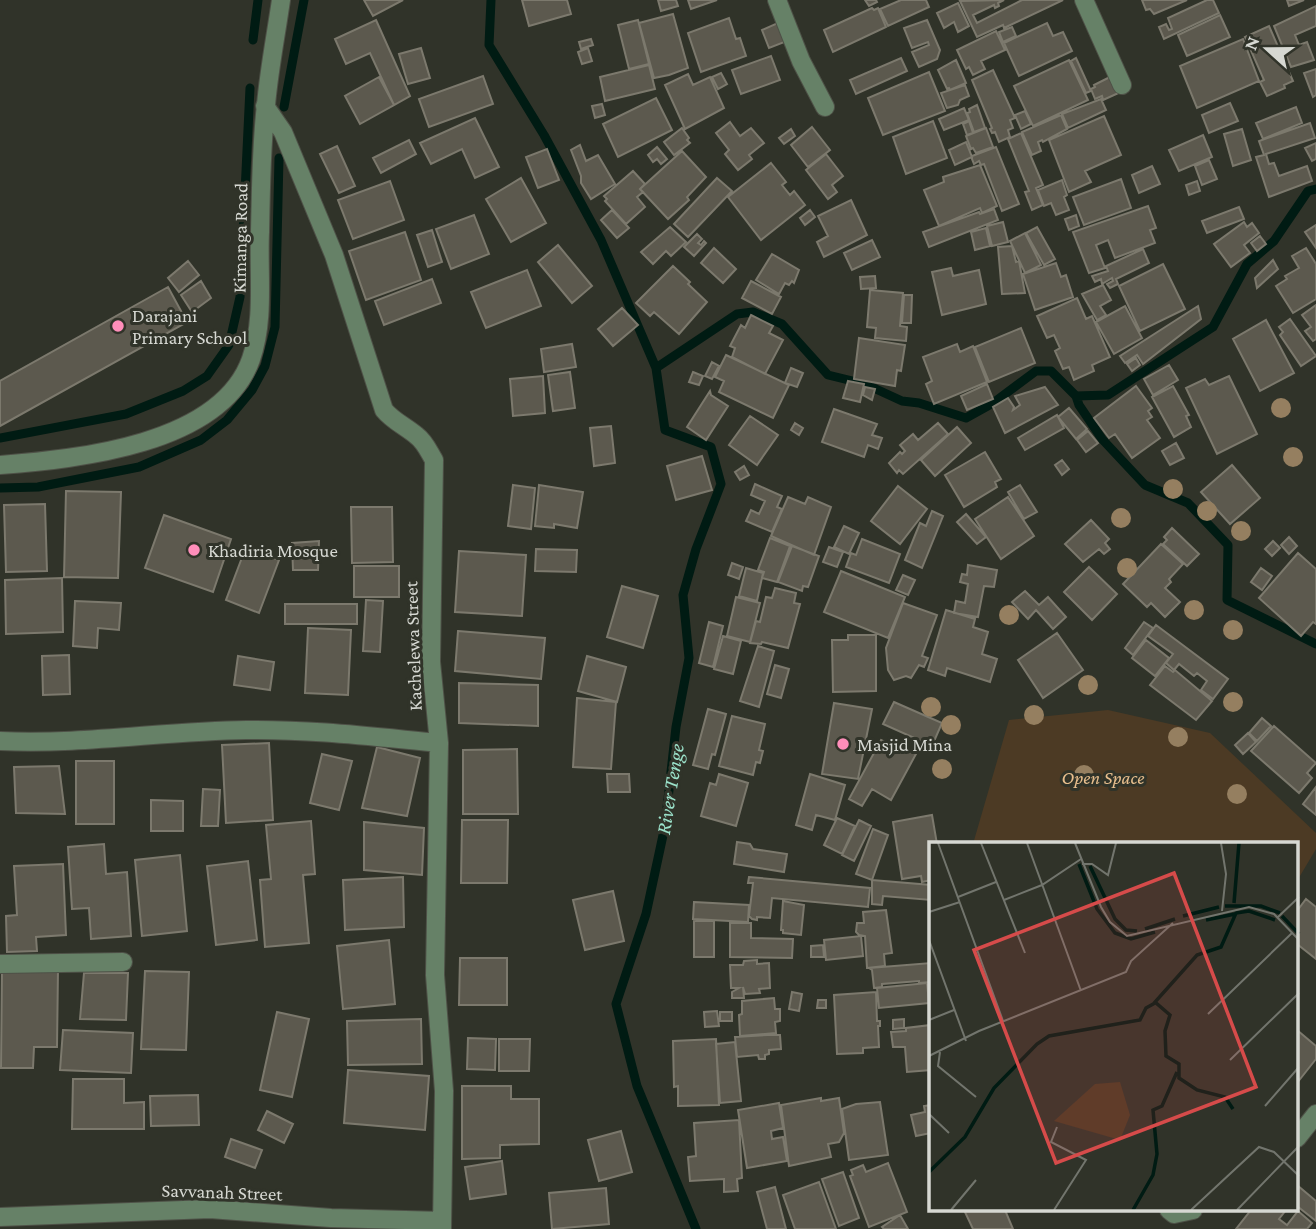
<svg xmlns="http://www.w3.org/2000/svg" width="1316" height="1229" font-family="'Crimson Pro',serif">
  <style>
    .green { fill: #4c3a24 }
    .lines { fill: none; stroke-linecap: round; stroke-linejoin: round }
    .stream { stroke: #001b13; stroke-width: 9 }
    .building { fill: #5c594e; stroke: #7c796d; stroke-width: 2 }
    .minor-casing { stroke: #4e5147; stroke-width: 20 }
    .minor { stroke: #668167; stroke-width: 18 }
    .tree { fill: #957f60 }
    .poi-dot { fill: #ff8eba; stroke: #303329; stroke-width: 2.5 }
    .labels { text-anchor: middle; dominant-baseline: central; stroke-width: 6; stroke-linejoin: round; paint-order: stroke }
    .street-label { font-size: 19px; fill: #d6d8d2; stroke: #303329 }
    .poi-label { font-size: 19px; fill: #d6d8d2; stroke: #303329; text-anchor: start }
    .park-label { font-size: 19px; font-style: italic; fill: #e7be8d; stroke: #303329 }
    .water-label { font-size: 21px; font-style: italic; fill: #9be2ca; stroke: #303329 }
    .inset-river { fill: none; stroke: #001b13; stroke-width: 3.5 }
    .inset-road { fill: none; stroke: #72756d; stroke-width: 2 }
    .view { fill: #d64b4a; fill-opacity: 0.15; stroke: #d64b4a; stroke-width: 3.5 }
    .inset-edge { fill: none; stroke: #d6d8d2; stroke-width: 3.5 }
  </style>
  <rect width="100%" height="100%" fill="#303329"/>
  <path class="green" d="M1108 710 1210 733 1316 833V849L1297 881V844H973L1009 720Z"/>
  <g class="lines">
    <path class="stream" d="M491 0 489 45 544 135 601 240 656 368 737 314 753 312 782 324 828 375 865 384 902 401 919 403 966 418 993 403 1036 371H1051L1076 396 1108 395 1213 327 1247 264 1274 241 1308 191 1316 189
      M253 40 258 0
      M284 107 304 0
      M656 368 665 430 711 447 721 484 696 549 683 595 689 658 676 727 665 826 646 914 616 1004 637 1086 696 1229
      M1076 396 1079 405 1102 439 1145 485 1188 503 1228 545 1227 600 1316 644
      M0 438 126 414 183 391 207 376 229 345 240 297 250 88
      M0 488 38 487 139 467 201 440 227 420 252 390 265 366 275 327 279 158"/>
  </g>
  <path class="building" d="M364 0H403L373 16Z
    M522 0H567L571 14 529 26Z
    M658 0H676L678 6 661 11Z
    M688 0H717L691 9Z
    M865 0H876L877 2 869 6Z
    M901 0H926L929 7 888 26 880 9Z
    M1004 0 998 3 999 6 995 8 994 5 973 15 977 23 1022 0H1063L1004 28 1003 25 977 37 960 1Z
    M1142 0H1187L1154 14 1150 9 1146 10Z
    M1207 0H1213L1219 13 1164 39 1159 27 1166 24 1169 30 1172 29 1168 18Z
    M1287 0H1304L1289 6Z
    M958 3 969 26 958 32 954 22 944 28 937 13Z
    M1316 6V26L1295 35 1299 45 1307 42 1314 60 1291 67 1274 26Z
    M872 8 874 10 878 8 886 27 833 52 824 30Z
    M673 14 688 68 669 75 654 78 639 23Z
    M1220 15 1230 37 1187 56 1178 35Z
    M729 18 736 39 740 38 746 56 701 72 688 33Z
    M376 20 410 96 394 105 370 53 346 64 335 39Z
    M638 20 649 64 629 69 618 25Z
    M927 20 940 50 937 59 919 67 912 52 929 45 928 42 912 48 904 28Z
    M780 22 787 41 769 48 762 30Z
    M1047 23 1053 36 1063 32 1072 51 1019 76 1004 43Z
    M1269 26 1293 81 1284 85 1285 88 1267 96 1260 82 1264 80 1245 37Z
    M1012 27 1016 36 1003 42 999 32Z
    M996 31 1005 50 981 61 985 69 973 75 969 67 966 69 957 50Z
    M591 39 593 45 581 49 579 42Z
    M1243 39 1259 81 1197 108 1180 66Z
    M421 48 430 78 408 84 399 54Z
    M588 48 592 61 582 64 578 52Z
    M771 56 780 80 741 94 732 70Z
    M901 58 907 71 856 94 850 80Z
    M1076 58 1091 91 1086 93 1071 61Z
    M956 60 966 83 950 90 949 88 947 89 938 70Z
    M1069 60 1088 100 1033 126 1014 86Z
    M649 65 655 89 605 101 600 77Z
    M1316 69V95L1313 97 1304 73Z
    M993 70 1015 118 1010 120 1013 128 1008 130 1010 137 999 142 995 132 992 133 990 129 992 128 972 80Z
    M929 72 945 111 883 135 868 98Z
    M721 73 727 84 718 89 712 77Z
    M688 74 693 85 710 77 724 108 685 129 665 85Z
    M1116 74 1123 91 1103 100 1102 96 1095 99 1091 89 1095 87 1094 85Z
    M483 76 493 104 429 127 419 99Z
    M379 77 394 105 360 124 345 96Z
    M965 85 969 96 960 100 958 105 947 108 941 93Z
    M656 98 672 130 618 157 603 124Z
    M1101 99 1106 110 1068 128 1062 114Z
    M1230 103 1238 121 1209 133 1202 115Z
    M602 104 605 115 595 118 592 106Z
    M977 105 985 128 974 132 967 113 970 112 969 109Z
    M1296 107 1302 123 1263 139 1256 123Z
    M964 108 969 120 944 130 939 119Z
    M1025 111 1031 124 1021 129 1015 115Z
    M1061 115 1067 129 1043 142 1042 140 1038 142 1041 151 1032 155 1022 132Z
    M1104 116 1121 155 1085 171 1091 182 1069 192 1049 140Z
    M475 118 499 167 475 178 462 149 431 164 420 143Z
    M933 121 947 158 906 174 893 137Z
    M969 121 973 133 967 135 963 124Z
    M730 122 740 136 751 128 764 143 749 155 752 159 738 170 725 154 729 150 716 133Z
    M1310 123 1315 138 1266 154 1269 164 1274 163 1279 176 1307 166 1312 181 1269 197 1256 157 1264 155 1259 141Z
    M812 127 830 150 808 167 791 145Z
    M682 128 689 138 687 140 690 143 674 155 664 142Z
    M986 128 993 147 976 153 973 148 971 149 966 136Z
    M791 129 795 136 784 144 779 138Z
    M1242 129 1251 160 1233 166 1224 134Z
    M1021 133 1043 185 1036 188 1043 205 1032 210 1025 192 1029 191 1008 139Z
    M1203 135 1212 157 1179 171 1169 150Z
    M409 140 416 154 381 173 373 158Z
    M966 142 972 157 955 165 949 150Z
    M1316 143V159L1312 161 1305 148Z
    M580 145 586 161 598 155 615 184 591 199 581 183V176L571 150Z
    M337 146 355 186 339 193 320 154Z
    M657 147 667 159 661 164 657 159 653 162 648 155Z
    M996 147 1019 204 1002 211 984 164 981 165 979 161 974 164 972 159V156Z
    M547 149 559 180 538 188 526 157Z
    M682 151 706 177 687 197 689 200 668 219 640 189Z
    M826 154 843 176 832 185 837 192 828 199 806 170Z
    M1209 160 1217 179 1202 185 1195 166Z
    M771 163 786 182 782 185 790 195 794 191 805 205 761 240 728 197Z
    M980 165 997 206 982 213 980 208 939 226 924 190 944 182 943 177Z
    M1152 166 1160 184 1139 193 1132 175Z
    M633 171 645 184 640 189 643 192 637 197 645 207 626 224 605 201 607 199 604 196Z
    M521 178 546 223 511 242 486 199Z
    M717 178 732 191 688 237 674 224Z
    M1121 179 1131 208 1084 225 1073 197Z
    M1062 180 1067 195 1064 197 1069 210 1056 215 1051 203 1044 206 1038 190Z
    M390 181 404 220 353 239 338 200Z
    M1197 181 1200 191 1189 195 1186 185Z
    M851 200 867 235 824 257 817 242 828 236 818 216Z
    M1148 206 1156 228 1150 230 1155 243 1115 258 1108 240 1096 245 1105 268 1089 273 1073 232Z
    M1239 207 1244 219 1207 233 1202 221Z
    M994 209 998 220 929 247 923 232 979 212 980 214Z
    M612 210 629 228 617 238 601 220Z
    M810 210 815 217 805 225 800 218Z
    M474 215 489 254 451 269 436 229Z
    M1076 215 1079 226 1069 230 1065 219Z
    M1003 222 1008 242 992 246 987 226Z
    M1244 222 1247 227 1252 223 1259 233 1244 245 1250 253 1231 267 1214 244Z
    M1316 225V248L1305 232Z
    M670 227 686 242 671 256 666 251 653 264 641 252Z
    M1037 227 1055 259 1044 265 1026 233Z
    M986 228 990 246 975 250 971 232Z
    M432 230 442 262 428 267 417 235Z
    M405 232 421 280 366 300 349 251Z
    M1025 233 1041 265 1025 273 1010 241Z
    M697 234 702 239 698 243 701 245 704 241 706 243 694 256 684 247Z
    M1260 236 1266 244 1257 251 1251 243Z
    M872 240 880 257 852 270 844 253Z
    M558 245 592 286 572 303 538 262Z
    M1012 246 1016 262 1019 261 1025 293 1002 294 998 247Z
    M714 248 736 269 723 283 701 263Z
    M1306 248 1316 264V299L1293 313 1276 286 1287 279 1285 276 1299 268 1292 256Z
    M1143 249 1149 263 1116 279 1118 284 1110 288 1107 284 1113 281 1112 278 1102 284 1101 279 1095 282 1092 276 1108 271 1106 266Z
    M772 254 799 270 794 283 792 281 789 285 785 283 779 294 756 280Z
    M1273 260 1278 269 1257 288 1255 278Z
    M188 261 199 275 179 292 168 278Z
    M1056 263 1061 277 1066 275 1073 297 1035 310 1023 274Z
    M1163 264 1185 309 1140 331 1119 286Z
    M673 266 690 282 688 284 707 302 679 334 654 312 650 316 636 303Z
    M951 268 953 276 979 270 986 304 942 315 932 272Z
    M527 270 541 306 486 328 471 292Z
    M875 276 876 288 861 289 860 277Z
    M432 279 441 303 384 325 375 301Z
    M201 281 211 298 192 312 181 295Z
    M751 281 781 297 772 314 742 298Z
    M1103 285 1111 300 1100 306 1106 315 1097 320 1082 294Z
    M168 287 187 322 0 426V381Z
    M870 290 903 293 900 326 907 327 906 341 875 338 876 328 867 327Z
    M904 295H912L911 323H902Z
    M1077 298 1086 319 1092 316 1110 357 1092 365 1094 371 1074 380 1069 367 1063 369 1055 351 1060 348 1054 335 1047 338 1037 316Z
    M1316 305V339L1313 341 1305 331 1311 327 1302 315Z
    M1125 306 1142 338 1114 354 1096 322Z
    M1198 306 1201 319 1143 364 1137 355 1125 363 1120 356Z
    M622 308 638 325 613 346 598 329Z
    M751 315 773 326 769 333 783 340 765 374 732 357 735 348 730 346 741 325 745 328Z
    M1290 319 1316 356 1301 366 1280 335 1283 332 1279 327Z
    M1266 320 1294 373 1260 391 1233 339Z
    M1021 328 1035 363 989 382 975 347Z
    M859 338 905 345 901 371 897 370 895 386 854 379Z
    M572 344 576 367 544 372 541 349Z
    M957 344 960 352 973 346 987 382 934 404 926 384 932 381 923 357Z
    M726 355 789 385 773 418 719 392 724 381 715 377Z
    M1136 358 1140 365 1132 371 1127 364Z
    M712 362 719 366 712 379 705 376Z
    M1169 365 1178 380 1153 395 1144 379Z
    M791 368 803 373 797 387 785 383Z
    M570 372 575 408 553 411 548 375Z
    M693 372 703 376 699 385 689 382Z
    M543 376 545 413 513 416 510 379Z
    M1229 376 1257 434 1217 454 1186 388 1205 379 1209 385Z
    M848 381 864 384 860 402 843 398Z
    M987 384 993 399 967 410 961 396Z
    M1136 386 1152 408 1148 411 1152 417 1147 420 1160 438 1132 458 1115 434 1109 438 1094 418Z
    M1173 386 1189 415 1186 416 1191 427 1174 437 1152 397Z
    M865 387 875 389 872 400 863 395Z
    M1045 387 1058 405 1005 433 993 407 1008 398 1014 407 1013 410 1020 405 1015 396Z
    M710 391 711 395 728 406 706 440 687 427Z
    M1069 408 1087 429 1076 439 1058 417Z
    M834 409 877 424 872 435 882 438 878 449 868 445 864 457 822 442Z
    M1057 415 1064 428 1025 450 1018 438Z
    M750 416 778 435 757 465 729 445Z
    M795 423 803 428 799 435 791 430Z
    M938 423 948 434 903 474 899 470 897 473 889 463 900 452 902 454 905 451 900 445 913 434 918 440Z
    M611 426 615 463 594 466 590 428Z
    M957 427 971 443 935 476 921 460Z
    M1088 431 1098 443 1086 452 1077 440Z
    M1176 443 1184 458 1170 465 1162 451Z
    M985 452 1001 479 995 482 997 487 964 507 945 475Z
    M702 456 712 490 676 500 667 466Z
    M1062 460 1069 469 1062 475 1055 465Z
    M1232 465 1260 498 1230 524 1201 492Z
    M744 466 749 475 740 480 735 472Z
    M755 484 782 496 777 507 782 509 772 532 746 521 751 510 759 514 765 501 751 495Z
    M513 485 535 488 531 529 508 526Z
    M539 485 583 492 577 528 554 524V528L535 526Z
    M1020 485 1037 512 1024 519 1008 492Z
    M898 486 927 509 900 544 871 521Z
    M66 491 121 492 118 578 64 577Z
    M788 497 805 504 808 497 831 507 814 555 771 536Z
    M1008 497 1034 536 1001 559 975 519Z
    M45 504 47 571 6 572 4 505Z
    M351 507H392L393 562 352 563Z
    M932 511 943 516 922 568 905 560 920 523 926 526Z
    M966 514 986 537 977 544 957 522Z
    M164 515 231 539 213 592 145 568Z
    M1091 520 1109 539 1105 543 1110 549 1104 554 1099 549 1083 562 1065 544Z
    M844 526 859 533 849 554 834 547Z
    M1172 528 1199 554 1187 566 1163 544 1167 540 1164 537Z
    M1289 537 1297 546 1289 554 1281 545Z
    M770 538 790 546 777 582 762 578 764 572 758 570Z
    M862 539 900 554 889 583 846 567 851 553 856 555Z
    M319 541 318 570H293L292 543Z
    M1273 541 1280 548 1272 556 1265 549Z
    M1161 544 1183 564 1169 579 1171 582 1165 588 1180 602 1165 617 1151 603 1147 607 1123 584Z
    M792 546 819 556 808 587 803 586 802 591 778 582Z
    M246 547 279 560 259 613 226 600Z
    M829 547 843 552 837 567 823 562Z
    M536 549 577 550 576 572 535 571Z
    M459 551 526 555 522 616 455 612Z
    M1298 553 1316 569V624L1313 622 1301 636 1259 598Z
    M732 563 743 567 739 579 728 575Z
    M968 565 997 570 994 587 984 586 978 617 954 613 956 601 965 603 968 584 960 582 962 574 967 575Z
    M354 566H399V597H354Z
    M1089 567 1117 594 1092 620 1064 592Z
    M746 568 763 573 757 601 739 596Z
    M1261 568 1272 576 1262 590 1251 582Z
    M841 571 905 597 888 638 824 612Z
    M903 575 915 580 908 595 896 590Z
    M62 578 63 632 6 634 5 580Z
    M622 586 658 596 643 648 607 637Z
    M775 588 796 593 794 603 800 604 788 648 762 642 761 644 750 643 756 621 760 622 766 597 772 598Z
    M1025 591 1039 605 1048 597 1066 617 1053 629 1036 610 1028 619 1012 602Z
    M736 597 760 603 750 642 727 636Z
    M366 600 383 601 380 652 363 651Z
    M75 601 121 603 119 630 98 628 97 648 73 646Z
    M903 603 937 615 922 656 928 658 924 667 919 665 911 678 906 676 894 680 888 670 886 648Z
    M285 604H357V624H285Z
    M946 610 975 619 973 627 988 632 982 654 997 659 990 682 947 668 945 676 928 670Z
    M709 622 723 626 713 667 699 663Z
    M1144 622 1153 628 1133 655 1125 648Z
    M1156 625 1228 679 1213 699 1201 690 1207 681 1197 673 1194 676 1179 664 1174 670 1166 663 1173 654 1148 636Z
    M308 628 351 630 348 695 305 693Z
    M458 631 545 638 541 679 455 671Z
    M1057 633 1083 670 1043 698 1018 660Z
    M848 635H876V691L833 692 832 640H848Z
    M723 636 741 641 733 674 714 669Z
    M1146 640 1169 658 1155 676 1132 658Z
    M758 646 774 651 759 707 740 701Z
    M69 655 70 694 43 695 42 656Z
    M238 656 274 662 270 690 234 685Z
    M587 656 626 667 617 702 578 691Z
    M775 665 789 669 781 698 767 694Z
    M1165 666 1173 672 1175 670 1212 701 1196 720 1150 685Z
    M459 683 538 685V726L459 723Z
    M577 698 616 702 611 769 573 767Z
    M894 702 942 723 932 746 883 724Z
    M834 703 872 709 858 779 822 774Z
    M708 709 726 714 715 755 712 754 708 769 693 765Z
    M732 716 765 724 759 750 763 751 760 763 756 762 753 775 719 766Z
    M1262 718 1271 726 1257 741 1249 733Z
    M1274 726 1316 763 1307 773 1312 778 1299 793 1251 751Z
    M1248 733 1256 742 1243 754 1235 745Z
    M881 740 894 747 896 743 916 754 891 800 872 789 862 806 849 799Z
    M269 743 273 820 226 823 222 745Z
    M377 747 420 758 407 816 362 808Z
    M517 749 518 814H463V750Z
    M322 754 352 761 339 810 310 803Z
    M76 761H114V824H76Z
    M59 766 65 814 16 813 14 767Z
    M607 774H629L630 792H608Z
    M719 774 748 783 736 826 701 816 710 783 716 785Z
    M810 774 845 785 835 820 816 815 812 830 796 825Z
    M1316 787V815L1303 804Z
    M203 789 220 790 218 826H201Z
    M151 800 183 801V831H151Z
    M932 815 937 844H931V880L922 882 921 876 902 879 893 822Z
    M837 818 855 826 842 854 824 845Z
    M462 820H508L507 883H461Z
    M859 820 871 826 854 861 842 855Z
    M311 821 315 874 303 875 309 943 265 947 260 880 271 879 266 825Z
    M364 822 424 828 422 875 364 870Z
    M873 829 888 835 872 880 856 874Z
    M737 842 750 844 753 849 787 854 784 872 734 864Z
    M104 844 106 874 127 872 131 936 91 939 89 908 72 909 68 847Z
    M180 855 187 931 142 936 135 860Z
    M248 861 257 940 216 945 207 866Z
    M63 864 66 935 36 937 37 951 7 952 6 916 17 915 14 866Z
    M403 877 404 927 345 930 343 880Z
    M749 877 870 888 868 907 772 898 770 918 757 917V920L752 919 749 916 753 883H748Z
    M872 880 931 885V900L883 896 882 905 872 904Z
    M613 891 624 941 585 950 573 900Z
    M1306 899 1316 907V959L1297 944V911Z
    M783 901 804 905 801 935 783 933V930H781Z
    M694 902 749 905 748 922 693 919Z
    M886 910 892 953 884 954 885 966 867 968 865 936 859 935 856 932 857 923H864L863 912Z
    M694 921H714V957H694Z
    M730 923H751V938L793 939 792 958 730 957Z
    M861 936 863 956 826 960 824 940Z
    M389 940 395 1004 343 1009 337 946Z
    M823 945 824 957H811V946Z
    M460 958H507V1005H459Z
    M757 960V964L769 963 770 988 759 989 760 993 745 994 743 987 744 998H732V992L739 988H731L730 965H743L744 961Z
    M931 963V982L919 983V981L882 984V987L874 988 872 970 869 968Z
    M2 969H58L57 1047H34L33 1068H1Z
    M145 971 189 972 186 1050 141 1049Z
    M84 973H128L126 1020 80 1019Z
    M927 983 929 1003 879 1008 877 988Z
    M928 986H931V1012H930Z
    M792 992 802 994 799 1011 789 1009Z
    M876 992 877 1021H880V1026H878L879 1047 863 1048V1053L837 1054 834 995Z
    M774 998 775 1009H780V1021L775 1022 776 1033 740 1036 739 1015 742 1014V1001Z
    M818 1000H826V1008H817Z
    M717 1011 719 1026 705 1027 704 1012Z
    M277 1012 309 1019 292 1097 260 1090Z
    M720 1012H732V1021H720Z
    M421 1019 422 1064 348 1065 347 1021Z
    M904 1019V1028L893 1029V1020Z
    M931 1025V1070L907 1072 905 1047H893L891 1032 906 1031V1028Z
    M63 1030 133 1033 131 1073 60 1070Z
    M1297 1030 1316 1046V1059L1297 1083Z
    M768 1035H780L781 1049 769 1050V1054L765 1055V1059H759L758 1055 737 1057 735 1037Z
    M468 1038 496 1039 495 1070 467 1069Z
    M499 1039H530L529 1071H499Z
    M716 1039 719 1105 678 1106V1086L674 1087 673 1041Z
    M735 1042 741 1101 720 1103 716 1044Z
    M348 1070 429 1076 425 1130 344 1123Z
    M73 1079H124V1103L144 1102V1129H72Z
    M462 1086H511V1099H539V1144L500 1145V1158L462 1159Z
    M198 1095 199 1125 151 1126 150 1096Z
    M821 1098V1101L839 1098 844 1133 839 1142 828 1144 831 1157 789 1166 781 1105Z
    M880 1102 888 1155 849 1160 842 1109 856 1104Z
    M779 1103 783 1128 771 1131 772 1139 783 1137 787 1161 747 1168 738 1110Z
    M931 1105V1133L916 1136 911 1115 925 1112 924 1106Z
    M267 1111 293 1124 284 1143 258 1130Z
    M739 1120 742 1178 737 1179 738 1191 724 1192V1179L690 1181 688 1157 696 1156 694 1123Z
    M621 1131 632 1172 599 1181 588 1140Z
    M231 1139 262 1150 255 1168 225 1157Z
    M502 1161 506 1194 470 1199 465 1167Z
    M888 1163 907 1212 869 1227 850 1176 853 1175 851 1170 863 1165 866 1172Z
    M843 1172 859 1218 839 1226 822 1179Z
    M819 1182 836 1229H795L783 1195Z
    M1297 1185 1316 1201V1221L1297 1206Z
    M775 1187 786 1229H767L757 1192Z
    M606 1188 609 1224 552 1229 549 1193Z
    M964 1210H1005L1013 1229H973Z
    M1251 1210H1286L1279 1219 1287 1225 1298 1211 1312 1223 1307 1229H1236Z
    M900 1215 908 1229H884L882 1227Z"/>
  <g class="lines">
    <g class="minor-casing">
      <path id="minor" d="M777 0 801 61 825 107
        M1084 0 1122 85
        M265 106 283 132 334 255 384 410C393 421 405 426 417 436 425 442 429 452 434 460L431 662 439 743 435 975 444 1091 442 1229
        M0 465C77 459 221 445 251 359 265 319 258 274 260 232 261 190 261 147 266 105 269 70 276 35 281 0
        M0 741C82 745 164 731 246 730 311 729 375 737 439 743
        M0 964 123 962
        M1297 1138 1316 1114
        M1169 1210 1174 1214 1193 1210
        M0 1217 210 1209 331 1218 442 1221"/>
    </g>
    <use href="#minor" class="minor"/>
  </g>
  <g class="tree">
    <circle cx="1281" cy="408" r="10"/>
    <circle cx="1293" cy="457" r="10"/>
    <circle cx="1173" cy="489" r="10"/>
    <circle cx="1207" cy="511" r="10"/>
    <circle cx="1121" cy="518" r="10"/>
    <circle cx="1241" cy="531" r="10"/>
    <circle cx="1127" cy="568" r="10"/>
    <circle cx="1194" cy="610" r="10"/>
    <circle cx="1009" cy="615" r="10"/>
    <circle cx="1233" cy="630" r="10"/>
    <circle cx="1088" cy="685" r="10"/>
    <circle cx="1233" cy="702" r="10"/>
    <circle cx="931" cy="707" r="10"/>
    <circle cx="1034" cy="715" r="10"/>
    <circle cx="951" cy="725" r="10"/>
    <circle cx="1178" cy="737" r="10"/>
    <circle cx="942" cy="769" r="10"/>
    <circle cx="1084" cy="775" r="10"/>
    <circle cx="1237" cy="794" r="10"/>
  </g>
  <g class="poi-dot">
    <circle cx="118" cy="326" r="7"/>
    <circle cx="194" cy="550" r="7"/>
    <circle cx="843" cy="744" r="7"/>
  </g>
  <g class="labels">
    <g class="street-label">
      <text transform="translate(240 238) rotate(-89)">Kimanga Road</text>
      <text transform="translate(413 646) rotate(-92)">Kachelewa Street</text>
      <text transform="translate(222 1192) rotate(2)">Savvanah Street</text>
    </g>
    <g class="poi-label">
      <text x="132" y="315">Darajani<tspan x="132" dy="22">Primary School</tspan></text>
      <text x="208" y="550">Khadiria Mosque</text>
      <text x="857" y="744">Masjid Mina</text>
    </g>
    <g class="park-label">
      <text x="1103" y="777">Open Space</text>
    </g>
    <g class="water-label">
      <text transform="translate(670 789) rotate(-81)">River Tenge</text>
    </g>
  </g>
  <g transform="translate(929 842)">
    <rect width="369" height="369" fill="#303329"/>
    <path d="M191 240 201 273 191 298 125 279 166 242Z" fill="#4c3a24"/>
    <path class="inset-river" d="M150 22 168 67 186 91 202 97 226 90M161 24 186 77 197 88 208 89M305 61 310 1M296 64H332L351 71M254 74 290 65M353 74 370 92M277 78 306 72M216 87 246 77M304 267 296 255 268 248 250 236V222L237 214 236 189 241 173 226 160 268 113 292 105 307 71 320 69 346 78M0 330 36 295 65 246 108 202 120 194 211 178 217 166 226 161M204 368 224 333 228 312 224 268 233 264 248 230"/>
    <path class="inset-road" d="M9 1 74 179M52 1 96 111M98 1 152 149M146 1 172 65 181 80 198 94 320 65 345 72 370 98M292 1 297 32 293 69M153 22H163L179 33 187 1M29 55 67 40M75 58 113 43 152 17M0 70 31 60M349 75 370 55M0 98 37 199M279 172 363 91M0 178 25 168M11 210 9 224 47 255M0 214 50 189 197 130 202 119 244 81M301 218 370 151M336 264 370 225M0 272 20 291M22 368 47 338M125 368 157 318 122 300 128 285M262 368 330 305 345 310 370 334M308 368 370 304"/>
    <path class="view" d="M245 31 327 245 127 321 45 108Z"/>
    <rect width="369" height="369" class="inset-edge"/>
  </g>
  <g transform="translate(1267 49) rotate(291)" stroke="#303329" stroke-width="5" paint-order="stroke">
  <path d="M0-5L12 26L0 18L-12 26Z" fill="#d6d8d2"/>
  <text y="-10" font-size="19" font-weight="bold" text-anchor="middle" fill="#d6d8d2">N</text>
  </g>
</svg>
